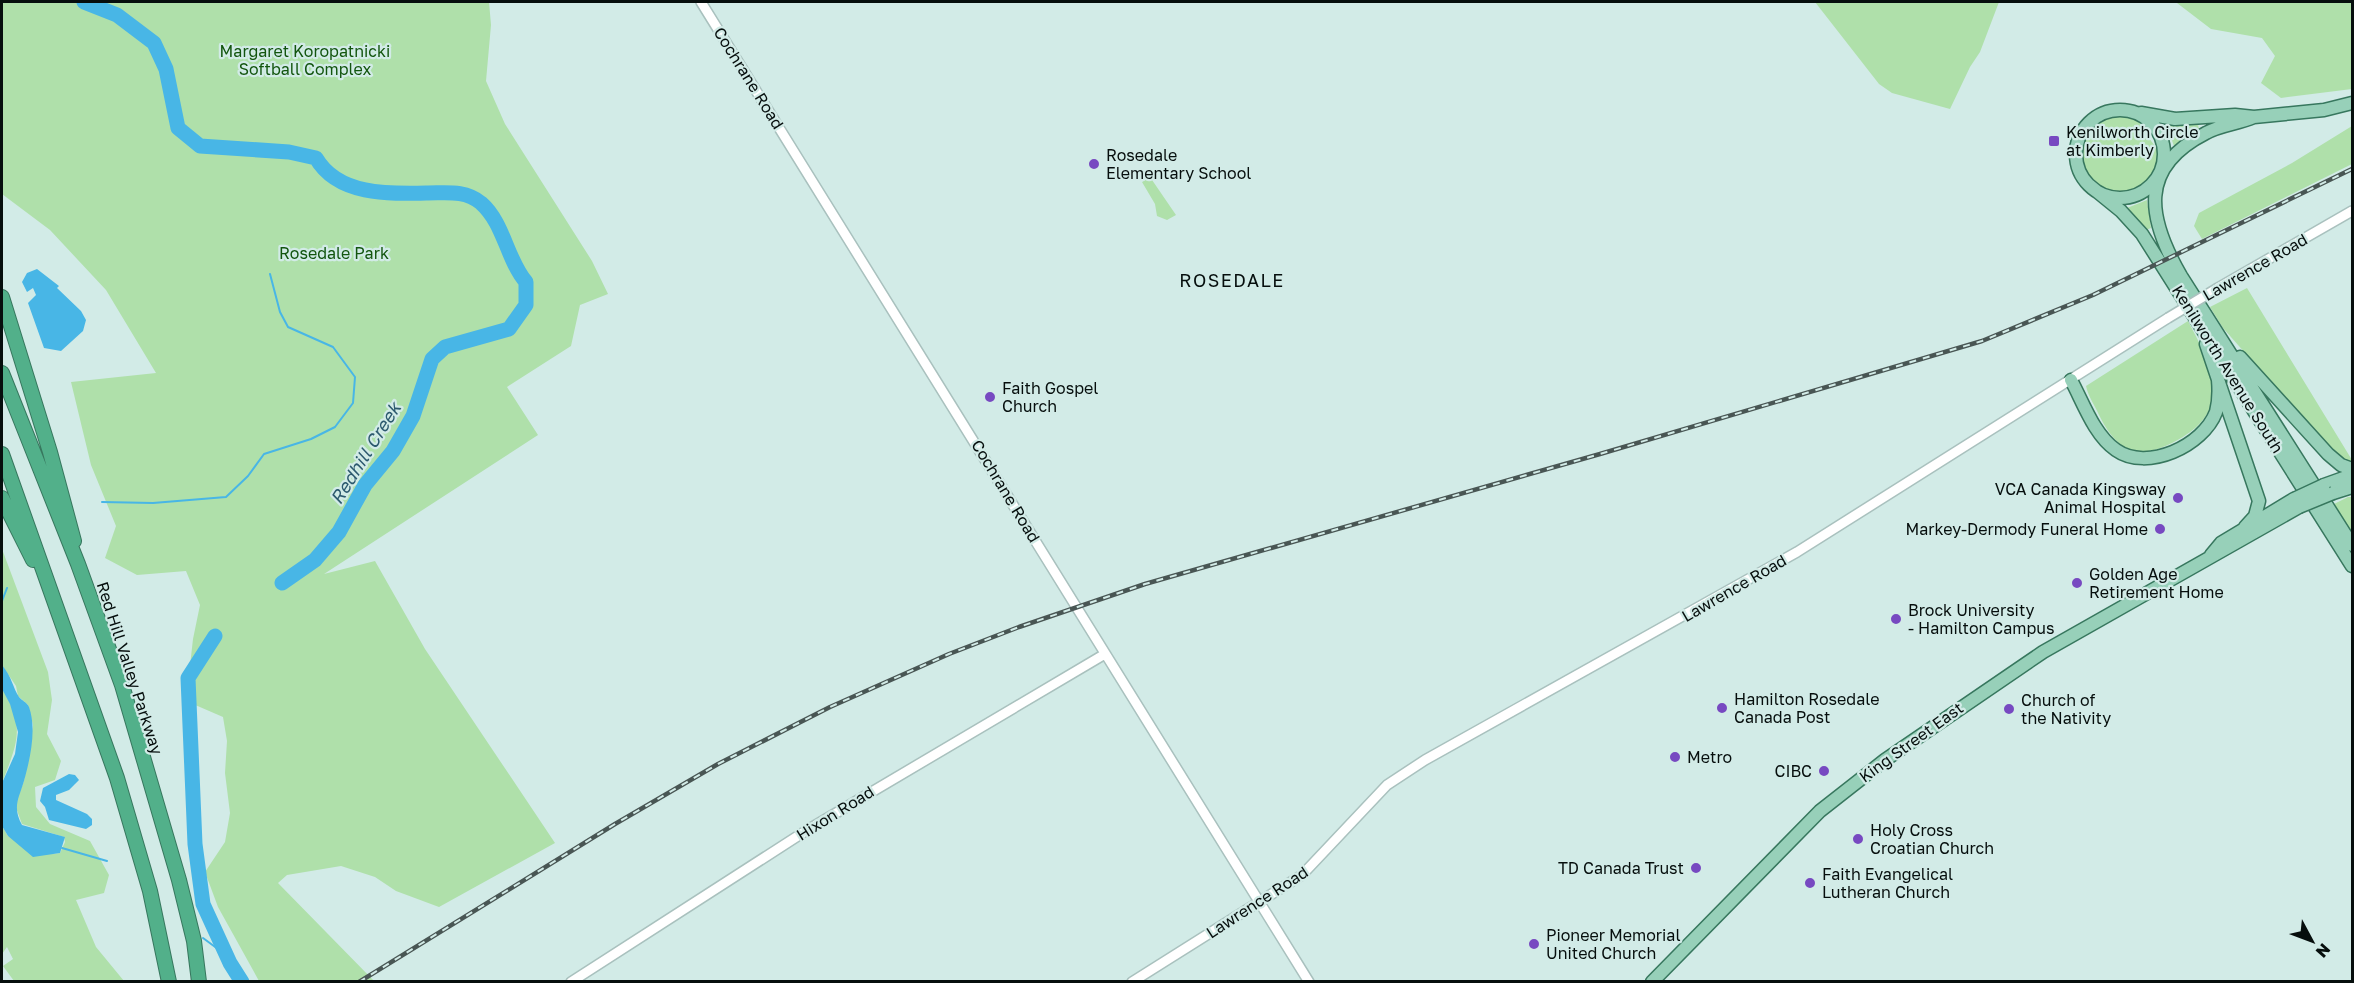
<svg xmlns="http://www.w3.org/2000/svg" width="2354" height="983" font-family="'Golos Text',sans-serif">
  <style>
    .green { fill: #afe0aa }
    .water { fill: #48b6e6 }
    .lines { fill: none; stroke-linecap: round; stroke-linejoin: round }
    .stream { stroke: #48b6e6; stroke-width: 2 }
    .river { stroke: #48b6e6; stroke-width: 15 }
    .minor-casing { stroke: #a9c1be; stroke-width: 12 }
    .major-casing { stroke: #37775e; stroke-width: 15 }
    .highway-casing { stroke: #37775e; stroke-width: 16 }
    .minor { stroke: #fff; stroke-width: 9 }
    .major { stroke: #97d0b9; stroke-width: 12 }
    .highway { stroke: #52b08a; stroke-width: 14 }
    .rail-casing { stroke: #495654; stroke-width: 4.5 }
    .rail { stroke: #d2ebe7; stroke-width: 2; stroke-dasharray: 7; stroke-linecap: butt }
    .minor-bridge-casing { stroke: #a9c1be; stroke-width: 12; stroke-linecap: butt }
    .major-bridge-casing { stroke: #37775e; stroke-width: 15; stroke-linecap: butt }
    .minor-bridge { stroke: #fff; stroke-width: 9 }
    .major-bridge { stroke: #97d0b9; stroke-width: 12 }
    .poi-dot { fill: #7749c1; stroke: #d2ebe7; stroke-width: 2 }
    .labels { text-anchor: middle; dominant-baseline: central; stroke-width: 4.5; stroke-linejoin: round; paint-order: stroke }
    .park-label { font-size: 16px; fill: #12550e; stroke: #d2ebe7 }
    .street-label { font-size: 16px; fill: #060e0d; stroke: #d2ebe7 }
    .poi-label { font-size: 16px; fill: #060e0d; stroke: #d2ebe7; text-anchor: start }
    .neighbourhood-label { font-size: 18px; letter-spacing: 1.5px; fill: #060e0d; stroke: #d2ebe7 }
    .water-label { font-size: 18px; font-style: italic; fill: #2c596e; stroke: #d2ebe7 }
  </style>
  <rect width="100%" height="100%" fill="#d2ebe7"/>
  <path class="green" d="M2 2H489L491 25 486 81 505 124 592 261 608 294 580 305 571 346 507 387 538 435 324 574 375 561 425 649 555 843 439 907 396 891 375 877 341 866 287 875 278 883 374 981H259L218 907 205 872 225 842 230 813 225 773 227 741 223 717 186 701 193 639 200 605 186 571 137 575 105 558 116 526 91 465 71 382 156 373 106 290 50 230 2 194Z
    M1815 2H1999L1980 52 1970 67 1950 109 1892 93 1879 84Z
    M2171 2H2352V89L2281 98 2261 83 2275 56 2262 38 2211 29 2177 3Z
    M2121 116C2156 120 2140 137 2159 148 2160 164 2155 180 2140 188 2087 219 2051 122 2121 116Z
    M2166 124H2198L2199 130 2174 146Z
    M2352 126V164L2202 239 2194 226 2199 213 2292 163Z
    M1150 177 1176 215 1167 220 1157 216 1155 204 1142 182Z
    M2147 200 2151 228 2146 230 2127 208Z
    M2247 288 2352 460V465L2337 457 2223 328 2210 307Z
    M2188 321C2198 340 2213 367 2213 389 2214 411 2201 426 2183 437 2144 460 2120 458 2099 415 2095 406 2088 396 2086 386Z
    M2348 497H2352V533L2334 504Z
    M2 549 48 672 52 700 47 734 61 761 55 780 35 787 36 807 50 824 90 841 109 875 104 893 76 900 96 947 124 981H14L3 966 13 959 7 947 2 954V826L8 836 53 854 60 853 65 842 64 837 22 824 15 805 24 781 33 725 28 705 18 696 16 686 2 665Z
    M2 689C27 726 16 746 2 783Z"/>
  <path class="water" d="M37 269 59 286 57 288 81 311 86 320 83 331 61 351 44 348 28 303 36 295 33 288 27 292 22 282 27 273Z
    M2 665C12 677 13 688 19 697 22 701 27 702 29 707 37 729 30 759 24 781 19 798 12 807 22 825L65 837 60 853 33 857 8 836 2 826V783L15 754 18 732 10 704 2 689Z
    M69 774 75 775 79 780 69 790 56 795V800L87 814 92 819V825L86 829 49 820 45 807 40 801 43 788Z"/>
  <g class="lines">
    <path class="stream" d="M102 502 153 503 226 497 248 476 264 454 311 439 335 427 353 403 355 377 333 347 288 327 280 312 270 274
      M2 601 7 588
      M62 848 107 861
      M203 938 226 955"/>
    <path class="river" d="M84 2 117 15 154 43 166 69 178 128 200 146 289 152 316 158C338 196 390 194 428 193 447 193 465 190 481 203 504 223 507 260 526 282V305L509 329 445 347 432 359 413 416 393 451 365 485 339 532 315 560 282 583
      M215 636 188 678 195 844 203 904 230 963 242 982"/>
    <g class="minor-casing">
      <path id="minor" d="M701 2 1309 982
        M2218 288 2352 211
        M571 982 804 832 1105 654
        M1132 982 1302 875 1387 785 1425 760 1797 552 2168 318"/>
    </g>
    <g class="major-casing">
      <path id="major" d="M2076 154a44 44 0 1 1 88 0a44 44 0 1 1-88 0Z
        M2141 113 2175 119 2235 115 2254 117 2324 110 2352 103
        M2254 117C2238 124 2220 125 2206 133 2137 168 2148 219 2181 276L2352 545
        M2089 185 2121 211 2142 234 2352 566
        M2206 344 2259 501 2255 516 2245 527
        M2240 357 2328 454 2341 465 2352 469
        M2071 380C2083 402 2094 435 2116 450 2147 472 2203 446 2216 412 2219 401 2219 391 2218 380
        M2324 485 2352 475
        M2333 493 2352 487
        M2211 555 2221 543 2294 499
        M1652 982 1820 811 1885 760 2043 652 2299 507"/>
    </g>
    <g class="highway-casing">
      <path id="highway" d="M2 297 50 452 74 541
        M2 373 78 564 122 685 179 880 194 941 199 982
        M2 454 117 778 150 891 169 982
        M2 498 33 560"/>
    </g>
    <use href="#minor" class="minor"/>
    <use href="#major" class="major"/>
    <use href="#highway" class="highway"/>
    <g class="rail-casing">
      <path id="rail" d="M359 982 615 824 718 764 830 707 949 654 1019 627 1145 584 1600 454 1982 341 2093 295 2352 169"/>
    </g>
    <use href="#rail" class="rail"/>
    <g class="minor-bridge-casing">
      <path id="minor-bridge" d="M2168 318 2218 288"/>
    </g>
    <g class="major-bridge-casing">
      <path id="major-bridge" d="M2294 499 2324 485
        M2299 507 2333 493"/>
    </g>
    <use href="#minor-bridge" class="minor-bridge"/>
    <use href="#major-bridge" class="major-bridge"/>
  </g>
  <g class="poi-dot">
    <rect x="2048" y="135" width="12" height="12" rx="3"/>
    <circle cx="1094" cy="164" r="6"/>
    <circle cx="990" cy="397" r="6"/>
    <circle cx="2178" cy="498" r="6"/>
    <circle cx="2160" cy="529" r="6"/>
    <circle cx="2077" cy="583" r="6"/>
    <circle cx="1896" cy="619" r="6"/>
    <circle cx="1722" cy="708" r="6"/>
    <circle cx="2009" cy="709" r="6"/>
    <circle cx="1675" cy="757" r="6"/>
    <circle cx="1824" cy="771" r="6"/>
    <circle cx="1858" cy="839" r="6"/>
    <circle cx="1696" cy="868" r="6"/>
    <circle cx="1810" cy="883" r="6"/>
    <circle cx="1534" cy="944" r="6"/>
  </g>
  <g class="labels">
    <g class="park-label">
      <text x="305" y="51">Margaret Koropatnicki<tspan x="305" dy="18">Softball Complex</tspan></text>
      <text x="334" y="253">Rosedale Park</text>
    </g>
    <g class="street-label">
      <text transform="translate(749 78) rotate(58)">Cochrane Road</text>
      <text transform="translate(2255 267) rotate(-30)">Lawrence Road</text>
      <text transform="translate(2228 369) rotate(58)">Kenilworth Avenue South</text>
      <text transform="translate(1006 491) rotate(59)">Cochrane Road</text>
      <text transform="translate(1734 588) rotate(-30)">Lawrence Road</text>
      <text transform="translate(130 668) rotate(72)">Red Hill Valley Parkway</text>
      <text transform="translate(1911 742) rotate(-36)">King Street East</text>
      <text transform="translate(835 813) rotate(-32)">Hixon Road</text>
      <text transform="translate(1257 902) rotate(-33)">Lawrence Road</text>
    </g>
    <g class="poi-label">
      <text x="2066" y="132">Kenilworth Circle<tspan x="2066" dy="18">at Kimberly</tspan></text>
      <text x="1106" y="155">Rosedale<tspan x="1106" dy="18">Elementary School</tspan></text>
      <text x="1002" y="388">Faith Gospel<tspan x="1002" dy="18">Church</tspan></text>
      <text x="2166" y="489" text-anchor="end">VCA Canada Kingsway<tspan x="2166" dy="18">Animal Hospital</tspan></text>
      <text x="2148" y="529" text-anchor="end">Markey-Dermody Funeral Home</text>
      <text x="2089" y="574">Golden Age<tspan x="2089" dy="18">Retirement Home</tspan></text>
      <text x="1908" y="610">Brock University<tspan x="1908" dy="18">- Hamilton Campus</tspan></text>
      <text x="1734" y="699">Hamilton Rosedale<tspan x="1734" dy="18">Canada Post</tspan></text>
      <text x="2021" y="700">Church of<tspan x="2021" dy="18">the Nativity</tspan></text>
      <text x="1687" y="757">Metro</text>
      <text x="1812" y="771" text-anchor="end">CIBC</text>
      <text x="1870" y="830">Holy Cross<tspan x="1870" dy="18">Croatian Church</tspan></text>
      <text x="1684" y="868" text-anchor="end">TD Canada Trust</text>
      <text x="1822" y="874">Faith Evangelical<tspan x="1822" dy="18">Lutheran Church</tspan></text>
      <text x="1546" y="935">Pioneer Memorial<tspan x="1546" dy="18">United Church</tspan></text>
    </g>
    <g class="neighbourhood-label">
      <text x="1232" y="280">ROSEDALE</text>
    </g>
    <g class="water-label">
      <text transform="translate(365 453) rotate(-58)">Redhill Creek</text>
    </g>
  </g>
  <rect width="2354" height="983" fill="none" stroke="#060e0d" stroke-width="6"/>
  <g transform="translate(2312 941) rotate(131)" stroke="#d2ebe7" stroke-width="4.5" paint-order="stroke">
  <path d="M0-4.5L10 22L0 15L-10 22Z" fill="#060e0d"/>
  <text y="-9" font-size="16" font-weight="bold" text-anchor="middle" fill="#060e0d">N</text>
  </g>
</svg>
